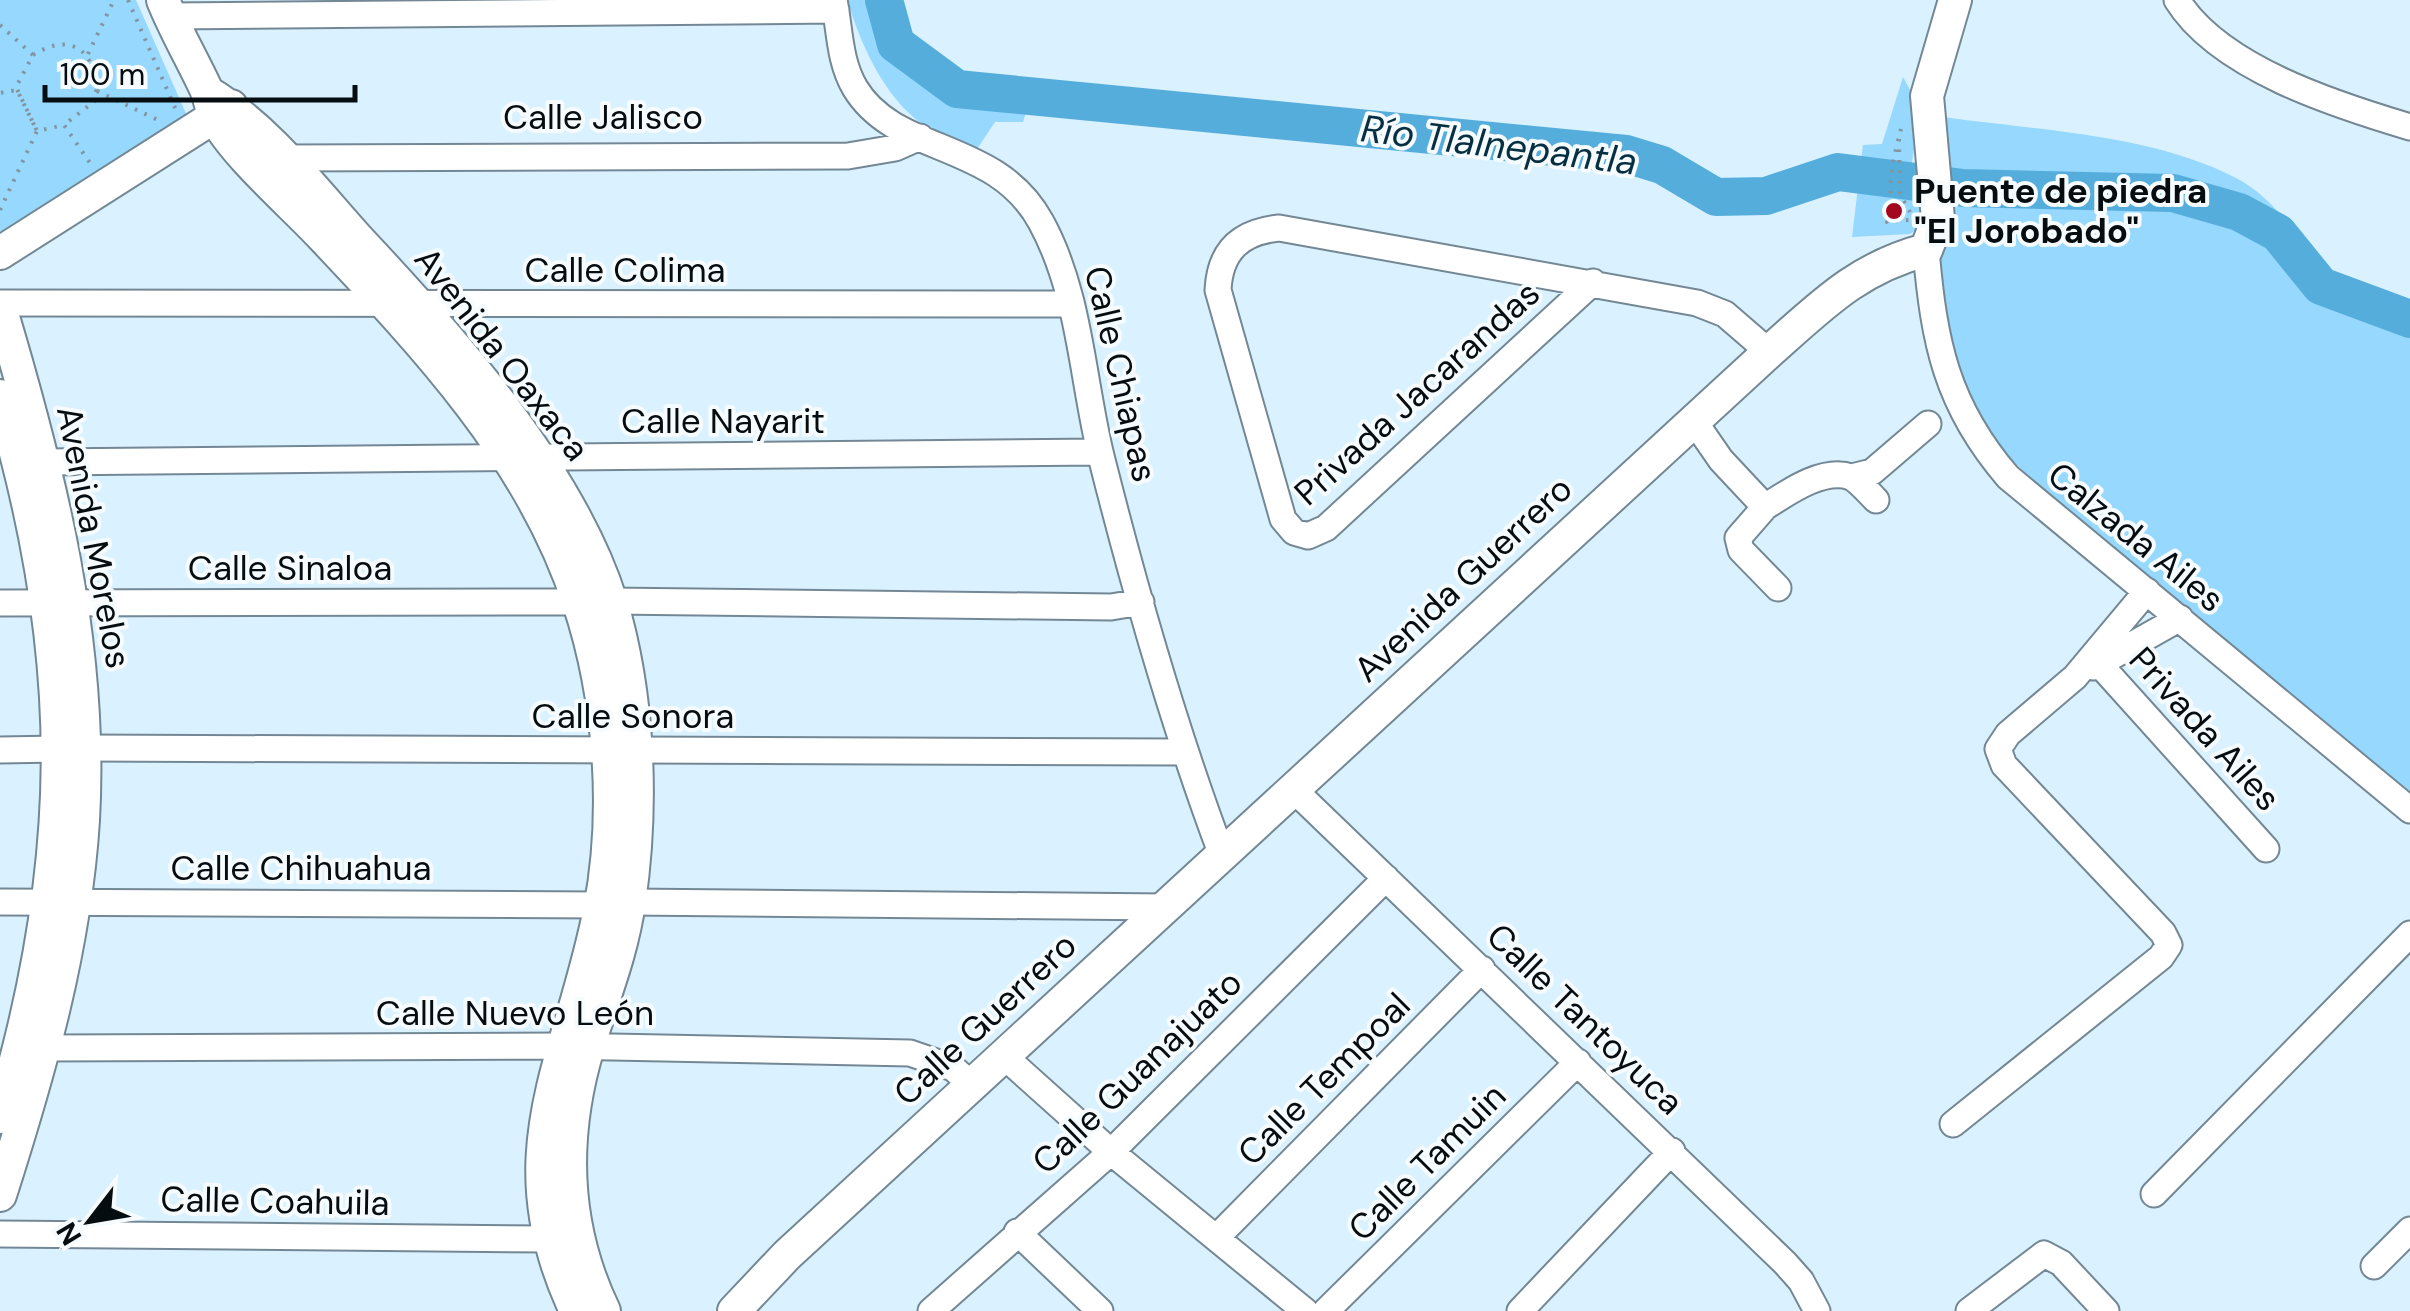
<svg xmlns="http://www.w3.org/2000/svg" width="2410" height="1311" font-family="'DM Sans',sans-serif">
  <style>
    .green { fill: #96d8fe }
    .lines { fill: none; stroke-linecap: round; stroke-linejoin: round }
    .river { stroke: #55addc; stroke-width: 38 }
    .street-casing { stroke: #738894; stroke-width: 29 }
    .secondary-casing { stroke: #738894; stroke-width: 36 }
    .path { stroke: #84959f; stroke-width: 4; stroke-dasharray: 2.5 8; stroke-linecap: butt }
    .street { stroke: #fff; stroke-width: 25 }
    .secondary { stroke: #fff; stroke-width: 32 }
    .poi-dot { fill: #a4081f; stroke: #f6fbfe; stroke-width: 4 }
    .labels { text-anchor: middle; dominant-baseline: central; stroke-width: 8; stroke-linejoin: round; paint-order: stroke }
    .street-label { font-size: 35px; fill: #060d11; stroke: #f6fbfe }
    .poi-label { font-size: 35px; font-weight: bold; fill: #060d11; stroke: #f6fbfe; text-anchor: start }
    .water-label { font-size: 38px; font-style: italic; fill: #062f42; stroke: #f6fbfe }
  </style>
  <rect width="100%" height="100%" fill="#daf1ff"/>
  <path class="green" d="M0 0H136L195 134 8 232 0 231Z
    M847 0H872C877 17 881 38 890 53 913 95 984 104 1026 112L1023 122H995L977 149C901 132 869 68 847 0Z
    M1903 77 1920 108 1908 190 1933 217 1910 234 1852 237 1863 145 1882 144Z
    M1929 115C2026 130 2148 132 2236 178 2275 198 2293 234 2322 264 2346 288 2379 298 2410 308V806L2161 600 1989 439 1943 352Z"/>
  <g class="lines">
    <path class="river" d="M884 0 896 44 957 89 1626 154 1662 165 1716 197 1766 196 1838 172 1963 188 2173 193 2239 212 2278 233 2321 286 2410 319"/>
    <g class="street-casing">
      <path id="street" d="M834 0C840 30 839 61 855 88 896 156 996 139 1041 222 1080 293 1082 378 1101 456 1135 591 1173 725 1222 855
        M2177 0C2219 68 2336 105 2410 127
        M169 16 836 10
        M283 158 848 156 895 148 920 137
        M1926 250C1934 342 1946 405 2008 477L2410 810
        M1593 282 1326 528 1308 536 1294 532 1283 519 1218 290C1220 251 1240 232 1279 228L1697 303 1725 314 1769 352
        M0 303 1071 304
        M1694 421 1721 460 1765 507 1738 538 1741 550 1778 588
        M46 462 1100 452
        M1852 477 1872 472 1928 424
        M1765 507C1787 493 1823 467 1851 477 1859 481 1869 493 1876 500
        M610 601 1111 607 1141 602
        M0 603 579 602
        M2093 657 2266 849
        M2093 667 2180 618
        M84 748 1183 752
        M0 750 59 749
        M1293 789 1785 1263 1801 1281 1817 1311
        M0 902 601 905
        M629 902 1165 907
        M46 1048 561 1046 910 1053 953 1068 973 1086
        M1005 1057 1111 1152 1305 1311
        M1953 1124 2161 957 2169 945 2163 933 2004 765 1998 749 2008 734 2075 677 2147 591
        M2154 1194 2410 934
        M1017 1232 1100 1311
        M0 1234 549 1239
        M1216 1238 1482 969
        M2374 1266 2410 1230
        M931 1311 1111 1152 1386 878
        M1326 1311 1578 1062
        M1520 1311 1672 1151
        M1969 1311 2044 1254 2061 1263 2106 1311"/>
    </g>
    <g class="secondary-casing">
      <path id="secondary" d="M163 0C175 30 192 59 206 89 210 98 211 108 215 117 233 153 292 204 321 235 423 343 533 459 579 603 610 697 619 811 600 909 570 1062 501 1153 576 1311
        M207 92C267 128 312 188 358 239 451 338 570 471 611 602 639 695 643 806 629 902 622 953 603 998 588 1047 561 1137 563 1226 604 1311
        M0 253 231 106
        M0 307C50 474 93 644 83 820 75 949 39 1073 0 1195
        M0 396C77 653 77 860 0 1117
        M734 1311 787 1255 1769 352C1821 306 1857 268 1926 250L1938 219 1927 96 1955 0"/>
    </g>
    <path class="path" d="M128 0 176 110
      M0 25 33 55 16 87 37 131 17 90 0 93
      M88 54 114 0
      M33 55C76 28 99 57 96 100L64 125
      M97 91 160 121
      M1901 129C1895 153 1885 186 1894 211L1887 222 1909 220
      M1899 139 1900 194 1910 212
      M0 210 37 131 64 125 90 163"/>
    <use href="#street" class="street"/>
    <use href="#secondary" class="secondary"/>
  </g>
  <circle class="poi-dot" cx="1894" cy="211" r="10"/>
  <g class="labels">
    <g class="street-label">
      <text x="603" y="117">Calle Jalisco</text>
      <text x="625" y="270">Calle Colima</text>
      <text transform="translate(502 354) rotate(52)">Avenida Oaxaca</text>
      <text transform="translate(1121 374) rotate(77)">Calle Chiapas</text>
      <text transform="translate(1417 393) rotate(-42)">Privada Jacarandas</text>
      <text x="723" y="421">Calle Nayarit</text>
      <text transform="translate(94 537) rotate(79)">Avenida Morelos</text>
      <text transform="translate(2136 537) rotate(39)">Calzada Ailes</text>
      <text x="290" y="568">Calle Sinaloa</text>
      <text transform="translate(1463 579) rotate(-43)">Avenida Guerrero</text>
      <text x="633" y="716">Calle Sonora</text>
      <text transform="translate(2205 729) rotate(48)">Privada Ailes</text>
      <text x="301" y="868">Calle Chihuahua</text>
      <text x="515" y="1013">Calle Nuevo León</text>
      <text transform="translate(985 1019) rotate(-43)">Calle Guerrero</text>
      <text transform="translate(1585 1019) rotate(44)">Calle Tantoyuca</text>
      <text transform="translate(1137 1072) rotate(-44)">Calle Guanajuato</text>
      <text transform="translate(1324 1079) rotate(-45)">Calle Tempoal</text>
      <text transform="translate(1427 1162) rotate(-45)">Calle Tamuin</text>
      <text transform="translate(275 1201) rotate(1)">Calle Coahuila</text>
    </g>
    <g class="poi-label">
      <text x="1914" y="191">Puente de piedra<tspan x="1914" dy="40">"El Jorobado"</tspan></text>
    </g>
    <g class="water-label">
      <text transform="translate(1499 145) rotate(7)">Río Tlalnepantla</text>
    </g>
  </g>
  <g transform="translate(90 1221) rotate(239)" stroke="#f6fbfe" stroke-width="8" paint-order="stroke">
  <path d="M0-8L18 38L0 25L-18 38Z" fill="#060d11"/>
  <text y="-15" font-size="28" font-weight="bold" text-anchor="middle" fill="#060d11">N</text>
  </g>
  <path d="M45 85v15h310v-15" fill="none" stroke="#060d11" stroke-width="5"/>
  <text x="60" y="85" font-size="30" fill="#060d11" stroke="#f6fbfe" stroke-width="8" paint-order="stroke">100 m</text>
</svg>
